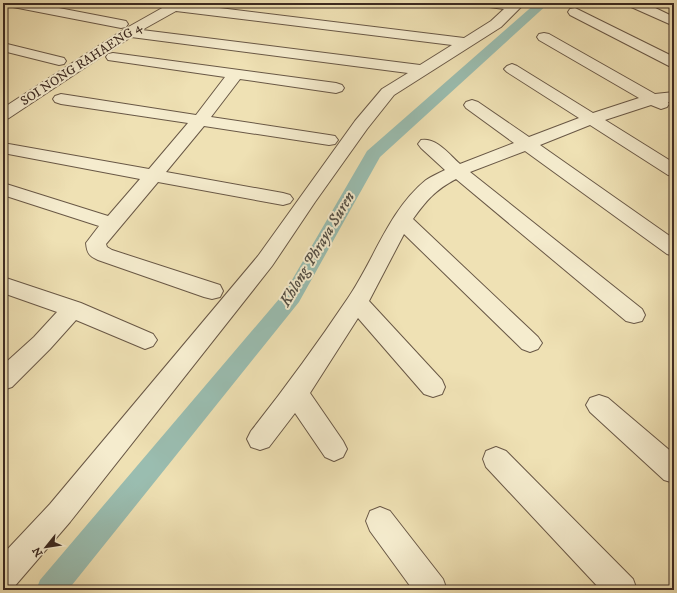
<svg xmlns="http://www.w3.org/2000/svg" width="677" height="593" font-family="'IM FELL DW Pica',serif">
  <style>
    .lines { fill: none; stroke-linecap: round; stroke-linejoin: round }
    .canal { fill: #9abdb0; fill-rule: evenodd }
    .minor-casing { stroke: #695846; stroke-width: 2 }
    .minor { fill: #f5ecce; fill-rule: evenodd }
    .labels { text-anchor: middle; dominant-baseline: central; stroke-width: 4; stroke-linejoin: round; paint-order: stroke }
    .far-street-label { font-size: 13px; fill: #3c2a21; stroke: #f5ecce }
    .water-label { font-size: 16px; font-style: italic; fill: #544f45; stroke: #f5ecce }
  </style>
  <rect width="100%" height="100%" fill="#efe1b4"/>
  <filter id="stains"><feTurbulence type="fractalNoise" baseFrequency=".005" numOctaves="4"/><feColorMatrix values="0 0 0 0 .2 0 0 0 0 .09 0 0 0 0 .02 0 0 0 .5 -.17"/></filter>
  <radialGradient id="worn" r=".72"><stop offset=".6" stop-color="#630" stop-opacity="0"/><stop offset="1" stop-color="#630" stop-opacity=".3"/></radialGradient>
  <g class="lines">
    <path class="canal" d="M536 3H549L380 157 299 302 68 590H36L40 580 285 292 367 151Z"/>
    <g class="minor-casing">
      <path id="minor" d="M6 3H33L121 20 126 21 128 24 126 27 121 28 13 7 8 6Z
        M171 3H188L187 4 464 38 491 21 504 9 482 6 480 3H525L501 27 394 95 367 129 315 202 272 266 70 522 14 587 3 590V554L50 504 258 256 355 121 382 89 408 73 131 37 9 118 3 120V108L123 30ZM176 11 452 45 420 65 142 30Z
        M627 3H645L674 17V26L629 6Z
        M575 8 674 57V67L669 66 570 15 568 12 570 9Z
        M544 33 549 34 655 94 674 92V102H668L669 104 667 107 661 109 651 105 605 120 674 163V176L668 175 590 125 540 145 674 239V256L667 254 525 151 470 172 642 309 645 315 642 321 634 323 626 321 456 179C435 190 426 201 413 219L538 337 542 343 538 349 530 352 522 349 404 234 369 301 442 380 445 387 442 394 433 397 424 394 358 318 310 393 343 441 347 449 343 457 334 461 325 457 295 413 269 447 260 450 251 447 247 439 251 431C285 388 317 344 348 298 374 260 389 210 426 180 432 176 439 173 445 170L421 148 418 144 421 140C436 137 449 154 460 164L514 143 466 108 464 105 466 102 472 100 478 102 529 137 579 118 507 72 504 69 507 66 512 64 517 66 593 113 639 98 539 40 537 37 539 34Z
        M3 43 64 58 66 61 64 64 59 65 3 51Z
        M113 53 336 83 342 85 344 88 342 91 336 93 240 79 211 117 329 135 335 136 338 140 335 144 329 145 204 126 166 172 283 193 290 195 293 199 290 203 283 205 158 182 106 244 107 247 112 250 220 285 223 291 220 297 212 299 204 297 98 260C89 256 87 253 86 243L99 226 3 195V183L108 216 140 179 3 153V143L149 169 188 123 61 104 55 102 53 99 55 96 61 94 196 115 225 77 108 60 106 57 108 54Z
        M3 277 81 303 153 334 157 340 153 346 145 349 76 320 50 349 12 387 3 390V365L34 337 57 312 3 293Z
        M599 395 608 398 674 454V483L664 480 590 412 586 405 590 398Z
        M496 447 506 451 633 579 637 590H601L486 467 483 459 486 451Z
        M380 507 390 511 443 579 447 590H413L370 531 366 521 370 511Z"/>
    </g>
    <use href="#minor" class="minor"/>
  </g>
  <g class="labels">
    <g class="far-street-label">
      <text transform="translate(81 64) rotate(-33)">SOI NONG RAHAENG 4</text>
    </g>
    <g class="water-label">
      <text transform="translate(317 249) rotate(-59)">Khlong Phraya Suren</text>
    </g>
  </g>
  <rect width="677" height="593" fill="none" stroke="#efe1b4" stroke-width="16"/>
  <rect x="4" y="4" width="669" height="585" fill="none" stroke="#3c2a21" stroke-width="2"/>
  <rect x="8" y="8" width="661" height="577" fill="none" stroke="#3c2a21"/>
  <g transform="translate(46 547) rotate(240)" stroke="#f5ecce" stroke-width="3" paint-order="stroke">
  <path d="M0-3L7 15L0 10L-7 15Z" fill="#3c2a21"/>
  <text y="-6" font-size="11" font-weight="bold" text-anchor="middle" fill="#3c2a21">N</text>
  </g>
  <rect width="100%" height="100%" filter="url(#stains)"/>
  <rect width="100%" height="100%" fill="url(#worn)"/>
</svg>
